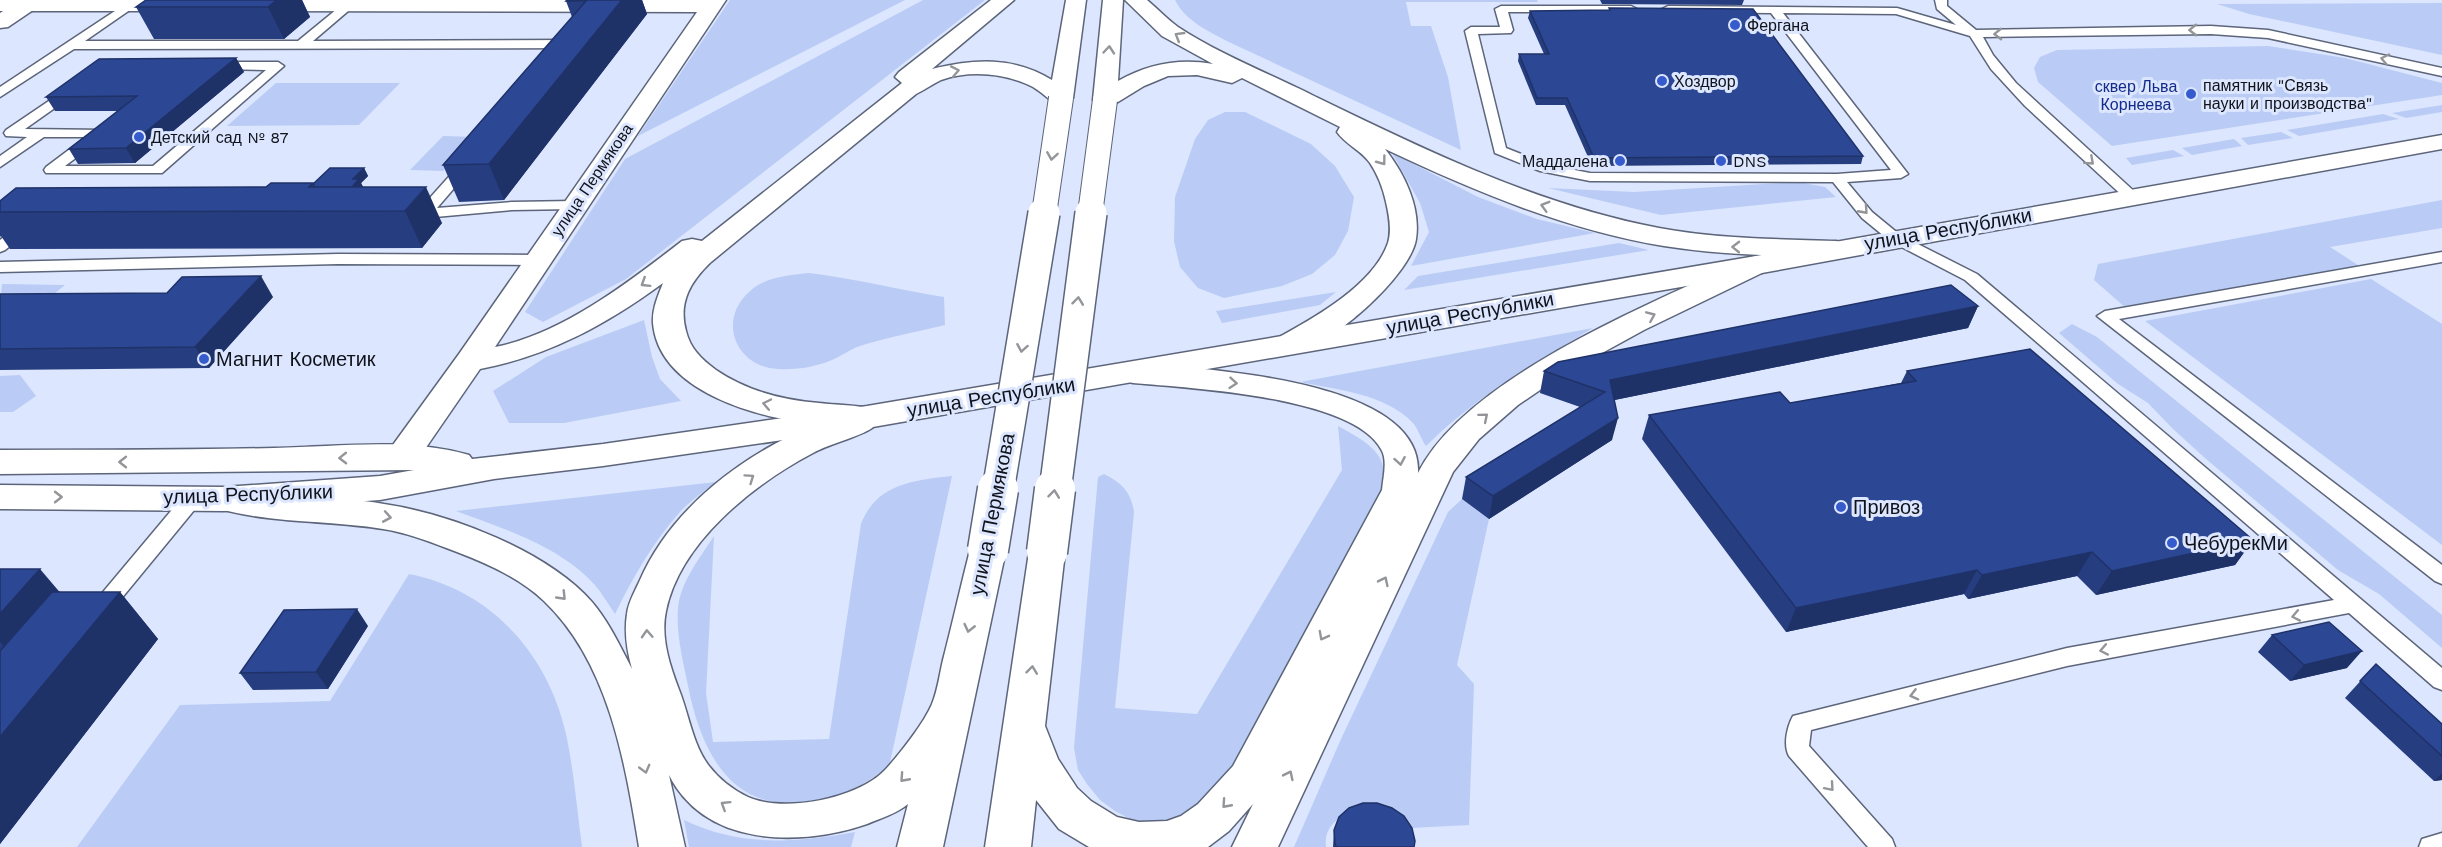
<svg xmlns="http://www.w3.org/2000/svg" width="2442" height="847" font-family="'Work Sans',sans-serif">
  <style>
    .green { fill: #baccf5 }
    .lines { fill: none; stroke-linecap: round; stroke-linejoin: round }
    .lane-casing { stroke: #5c657a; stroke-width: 3 }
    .street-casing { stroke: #5c657a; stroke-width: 3 }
    .secondary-casing { stroke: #5c657a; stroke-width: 3 }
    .primary-casing { stroke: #5c657a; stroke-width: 3 }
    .lane { fill: #fff; fill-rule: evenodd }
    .street { fill: #fff; fill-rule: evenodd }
    .secondary { fill: #fff; fill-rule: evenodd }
    .primary { fill: #fff; fill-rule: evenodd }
    .secondary-bridge-far2-casing { stroke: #5c657a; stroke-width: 26; stroke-linecap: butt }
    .secondary-bridge-far1-casing { stroke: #5c657a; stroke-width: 34; stroke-linecap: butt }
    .secondary-bridge-casing { stroke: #5c657a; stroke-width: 43; stroke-linecap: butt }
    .secondary-bridge-far2 { stroke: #fff; stroke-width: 24 }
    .secondary-bridge-far1 { stroke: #fff; stroke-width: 31 }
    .secondary-bridge { stroke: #fff; stroke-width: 40 }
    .wall { fill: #263d7f }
    .shaded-wall { fill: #1f3268 }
    .building { fill: #2c4794; stroke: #1f3268; stroke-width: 1.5 }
    .oneway { stroke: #939598 }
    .poi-dot { fill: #365bcc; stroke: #dce6fe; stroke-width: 2 }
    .labels { text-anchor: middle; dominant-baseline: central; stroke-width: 6; stroke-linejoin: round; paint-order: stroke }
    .far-poi-label { font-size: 16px; fill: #10131b; stroke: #dce6fe; text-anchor: start }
    .far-park-label { font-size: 16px; fill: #132b8a; stroke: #dce6fe }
    .far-street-label { font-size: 16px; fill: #10131b; stroke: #dce6fe }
    .street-label { font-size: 20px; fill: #10131b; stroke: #dce6fe }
    .poi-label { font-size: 20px; fill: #10131b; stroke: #dce6fe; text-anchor: start }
  </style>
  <rect width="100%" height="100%" fill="#dce6fe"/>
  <path class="green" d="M730 0H905L638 136Z
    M923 0H985L626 279 543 322 525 312 625 159Z
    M1175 0H1537L1538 2H1406L1411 26H1431L1448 77 1461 150 1231 43C1210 32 1186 22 1175 0Z
    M2442 3V55L2249 14 2217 4Z
    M2268 46 2345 58 2442 83V95L2112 146 2038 82 2034 68 2040 57 2057 50Z
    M276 83H400L359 125 227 126Z
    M2442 105V112L2406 118 2392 113Z
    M1225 112H1245L1311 144 1335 166 1354 197 1348 231 1335 255 1312 274 1282 286 1224 298 1198 288 1180 267 1174 241 1175 197 1195 139 1208 120Z
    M2383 114 2399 119 2299 136 2287 130Z
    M2281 132 2293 138 2248 145 2241 138Z
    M443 136 476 137 443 171 410 170Z
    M2234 139 2242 146 2192 155 2182 148Z
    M2173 150 2184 156 2132 165 2126 158Z
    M1392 153 1478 197 1537 219 1595 233 1411 266 1429 232 1420 203Z
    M1798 182 1825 187 1836 197 1661 215 1548 188 1634 192Z
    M2442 200V228L2330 247 2361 267 2127 309 2094 280 2098 264Z
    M1619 243 1649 250 1404 290 1418 276Z
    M809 273C853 278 900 290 944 297L945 325C917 332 888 337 860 346 850 349 842 356 832 360 815 367 797 370 778 369 736 367 717 321 749 292 764 277 789 275 809 273Z
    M2371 279 2442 324V545L2145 321Z
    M2 284 65 285 43 303H0Z
    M1336 292 1320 305 1222 323 1216 311Z
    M644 320 652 357 660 379 681 401 564 423H509L493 391 546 357Z
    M2072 324 2097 337 2442 615V648L2379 594 2338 570 2206 459 2172 428 2148 403 2118 384 2059 333Z
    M1593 328C1533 364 1475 397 1426 446 1421 439 1418 428 1412 422 1383 393 1337 390 1300 382Z
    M20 375 36 396 13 412H0V376Z
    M1338 426C1367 442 1393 455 1382 493L1227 778 1186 819 1162 825 1132 820 1115 811 1100 800 1087 784 1078 770 1074 748 1098 477 1104 474C1122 483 1131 492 1134 512L1115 708 1197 714 1342 470Z
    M952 476 889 767C877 774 866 783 854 789 841 795 824 799 810 801 731 815 701 751 688 686 683 661 676 634 678 609 680 582 700 558 714 536L706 693 713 742 829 739 861 524C876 484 914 480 952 476Z
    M716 482C705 491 691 500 680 512 653 542 633 577 615 614 608 604 602 593 594 584 558 545 504 529 456 511Z
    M1462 499 1489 519 1457 665 1474 684 1469 825 1411 828 1361 806C1343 815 1323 824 1326 847H1294L1341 739 1448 512Z
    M409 574C491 590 548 654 566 734 574 771 577 810 582 847H77L180 705 330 701Z
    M684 820C740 847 795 843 855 832L851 847H689Z"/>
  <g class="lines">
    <g class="lane-casing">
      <path id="lane" d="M348 0H361L313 41 574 40 580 44 574 48 74 49 0 97V87L127 3 131 2 137 5 85 41H298Z
        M1935 0H1947V6L1976 30 2211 26 2268 30 2442 68V76L2268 38 2211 34 1983 37 1993 55 2016 83 2136 193 2138 196 2136 199H2126L2025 106 1991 69 1970 36 1896 14 1783 13 1908 174 1901 178 1847 182 1872 212 1900 235 1977 274 2442 668V690L2434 687 2349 613 2067 666 1811 730 1809 746 1892 839 1895 847H1868L1789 756C1783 745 1787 727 1793 716L1801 714 2067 648 2334 600 1965 280 1890 241 1862 218 1833 182 1590 181 1540 171 1495 153 1465 31 1471 27H1500L1495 9 1501 6H1631L1637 9 1631 12H1508L1513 30 1511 33 1478 34 1506 148 1549 165 1590 173 1837 174 1891 170 1771 13 1668 12 1662 9 1668 6 1897 8 1956 25 1937 9Z
        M217 62H278L284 66 162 173H46L44 170 46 167 86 137H44L0 167V156L27 137 6 136 4 133 6 130 71 86 77 90 76 93 25 129 105 130 107 133 105 136 65 166H153L266 70 213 69 211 66 213 63Z
        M467 161 474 165 437 208 512 202 574 201 581 205 574 209 512 210 424 218 413 217 411 214 413 211 420 209 462 162Z
        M24 224 31 228 29 231 5 250 0 252V240L19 225Z
        M2442 252V262L2119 319 2442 565V584L2435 581 2097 316 2105 311Z
        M338 254 538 255 546 260 538 265 338 264 0 272V262Z
        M193 491 200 493 203 498 200 503 107 616 100 618 93 616 90 610 93 604 186 493Z
        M2442 833V847H2419L2422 839Z"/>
    </g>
    <g class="street-casing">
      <path id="street" d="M20 0H45L42 4 8 27 0 28V13Z"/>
    </g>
    <g class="secondary-casing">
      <path id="secondary" d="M0 0H186L192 5 188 9 181 11H0Z
        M255 0H726L495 347C562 334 629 282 682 241L692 239 702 241 902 83 895 77 899 72 991 0H1014L932 69C974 59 1013 56 1052 80L1066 0H1086L1073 98 1069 103C1052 107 1047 95 1033 87 1006 73 970 70 941 80 933 84 924 90 916 94L711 262C691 281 678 302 686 331 690 348 701 359 716 370 747 391 782 400 819 403 837 405 856 405 874 409L878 417C877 420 875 426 872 428 859 437 829 444 813 453 754 484 680 542 666 611 660 639 671 669 681 695 689 717 694 747 709 766 719 779 733 790 748 797 784 813 857 799 885 770 899 755 924 723 932 704 938 690 940 671 944 656 953 621 961 585 970 550L975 541 988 537 1001 541 1006 550 943 847H897L908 804C896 814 881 818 867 824 800 847 705 847 669 775L685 847H639C625 762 609 663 544 601 520 578 488 564 457 552 433 543 409 533 383 529 327 520 272 524 217 508L211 499 217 490C240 483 276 496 302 498 330 499 357 499 384 504 451 514 547 551 592 602 609 622 620 646 632 669 627 651 624 633 627 614 628 603 635 591 640 580 672 507 745 453 817 424 762 419 659 393 653 323 652 309 658 296 663 283 607 324 549 356 480 369L414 465 402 468 390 465 385 457 390 449 459 354 697 12 260 11 253 9 249 5Z
        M1103 0H1123L1118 81C1148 64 1179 58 1213 64L1162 36 1125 0H1147C1158 9 1167 19 1178 27 1219 54 1268 73 1312 95 1423 149 1537 205 1659 228 1717 239 1777 239 1836 241L1846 243 1850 249 1846 255 1836 257C1778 256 1721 255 1664 246 1567 230 1474 191 1385 149 1404 173 1421 207 1416 239 1411 275 1330 347 1295 352 1290 352 1286 351 1281 350L1277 343 1281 336C1316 317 1374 284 1388 243 1392 230 1389 215 1386 202 1383 188 1378 175 1370 163 1361 150 1345 144 1337 132L1340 127 1242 78 1232 83 1197 75 1168 76 1144 86 1113 105 1105 107 1097 105 1093 100Z
        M1756 256 1766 259 1770 265 1766 271 1644 330 1562 375 1518 405 1479 439 1453 472 1278 847H1232L1253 804 1229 831 1208 847H1089L1059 829 1036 800 1031 847H985L1029 552 1034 543 1047 539 1060 543 1065 552 1045 726 1058 759 1077 788 1091 801 1117 817 1139 822 1167 821 1181 816 1198 804 1233 766 1382 490C1383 478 1388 460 1381 449 1352 396 1189 388 1133 383L1122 380 1117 373 1122 366 1133 363C1200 369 1423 378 1418 473 1466 377 1651 304 1746 259Z"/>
    </g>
    <g class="primary-casing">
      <path id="primary" d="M2442 135V149L1756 274 867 428 603 466 494 479 380 500 224 511 0 509V485L224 487 380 476 414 470 0 474V450C91 450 182 450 274 448 337 447 407 437 469 455L472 459 603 444 867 406 1756 256Z"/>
    </g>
    <use href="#lane" class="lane"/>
    <use href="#street" class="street"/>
    <use href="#secondary" class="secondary"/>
    <use href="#primary" class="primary"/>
    <g class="secondary-bridge-far2-casing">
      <path id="secondary-bridge-far2" d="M1044 214 1061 98
        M1090 214 1105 100"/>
    </g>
    <g class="secondary-bridge-far1-casing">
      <path id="secondary-bridge-far1" d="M998 491 1044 213
        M1055 491 1091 213"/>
    </g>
    <g class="secondary-bridge-casing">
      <path id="secondary-bridge" d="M988 550 998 489
        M1047 552 1055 489"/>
    </g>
    <use href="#secondary-bridge-far2" class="secondary-bridge-far2"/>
    <use href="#secondary-bridge-far1" class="secondary-bridge-far1"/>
    <use href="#secondary-bridge" class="secondary-bridge"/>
  </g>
  <path class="wall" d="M302 0 310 17 284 39H154L136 7Z
    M567 0H642L647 14 504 200 459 202 443 165 572 17 566 1Z
    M1600 0H1744L1742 5 1602 4Z
    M1609 8 1863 156 1861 164 1592 166 1565 105H1536L1518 61 1519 54H1544L1528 18 1530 11 1609 10Z
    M236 58 244 72 135 163 78 164 69 149 118 111H55L46 97Z
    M364 168 368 176 361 183 363 187 442 223 422 248 10 249 1 236 0 237V201L266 187 313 183V184Z
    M0 294 273 297 209 368 0 370Z
    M1978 306 1968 328 1614 400 1612 440 1489 519 1462 499 1466 477 1580 407 1540 393 1544 371Z
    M1907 371 2253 540 2235 565 2096 595 2077 576 1968 599 1964 594 1786 632 1642 439 1649 415 1790 403 1901 383Z
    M0 569 61 592H120L158 639 0 844Z
    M368 626 328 689 253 690 240 673Z
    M2272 635 2347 668 2290 681 2258 652Z
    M2376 664 2442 724V780L2434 781 2345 698Z
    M1334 830 1414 847H1333Z"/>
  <path class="shaded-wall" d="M277 0H302L310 17 284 39 268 7Z
    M622 0H642L647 14 504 200 489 164Z
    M236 58 244 72 135 163 126 148Z
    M364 168 368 176 361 183 363 187 340 199 353 179Z
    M426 187 442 223 422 248 405 211Z
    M261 276 273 297 209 368 195 347Z
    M1978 306 1968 328 1605 402 1610 380Z
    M1618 418 1612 440 1489 519 1493 496Z
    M2253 540 2235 565 2096 595 2112 571Z
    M2092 552 2077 576 1968 599 1982 575Z
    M40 569 80 616 31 675 0 642V614Z
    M1977 570 1964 594 1786 632 1796 608Z
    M120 592 158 639 0 844V737Z
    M357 609 368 626 328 689 316 672Z
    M2362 651 2347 668 2290 681 2304 665Z
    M2442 773V780L2434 781Z"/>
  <path class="building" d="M146 0H277L268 7H136Z
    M567 0H622L489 164 443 165 586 1H566Z
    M1609 8 1753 9 1863 156 1594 158 1567 98H1537L1519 54H1549L1530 11 1610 10Z
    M236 58 126 148 69 149 137 96 46 97 99 59Z
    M330 168H364L353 179H359L352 187H315L313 184Z
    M271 183H313L309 187H426L405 211 0 212V201L16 188 266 187Z
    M261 276 195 347 0 349V294L167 293 182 277Z
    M1951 285 1978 306 1610 380 1618 418 1493 496 1466 477 1605 392 1544 371 1558 362Z
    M2030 349 2253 540 2112 571 2092 552 1982 575 1977 570 1796 608 1649 415 1780 392 1790 403 1916 381 1907 371Z
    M0 569H40L0 614Z
    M52 592H120L0 737V651Z
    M357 609 316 672 240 673 284 610Z
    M2329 622 2362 651 2304 665 2272 635Z
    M2376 664 2442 724V756L2360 681Z
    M1363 803H1377L1392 808 1404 816 1412 828 1415 841 1414 847H1336L1335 843 1334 830 1339 817 1349 808Z"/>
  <defs><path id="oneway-chevron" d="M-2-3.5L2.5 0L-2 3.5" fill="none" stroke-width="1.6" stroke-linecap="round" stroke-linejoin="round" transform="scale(1.5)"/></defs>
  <g class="oneway">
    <use href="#oneway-chevron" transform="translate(2193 30) rotate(179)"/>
    <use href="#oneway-chevron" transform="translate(1998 34) rotate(179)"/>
    <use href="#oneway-chevron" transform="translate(1179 36) rotate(-149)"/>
    <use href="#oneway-chevron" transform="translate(1109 50) rotate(-85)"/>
    <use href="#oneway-chevron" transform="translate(2385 59) rotate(-168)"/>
    <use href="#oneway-chevron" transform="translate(955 71) rotate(-11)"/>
    <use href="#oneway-chevron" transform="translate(1052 156) rotate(99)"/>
    <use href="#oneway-chevron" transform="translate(1382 161) rotate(53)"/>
    <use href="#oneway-chevron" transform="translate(2090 161) rotate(42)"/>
    <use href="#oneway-chevron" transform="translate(1545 206) rotate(-164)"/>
    <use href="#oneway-chevron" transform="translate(1864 210) rotate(48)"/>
    <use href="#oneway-chevron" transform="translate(1736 247) rotate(-179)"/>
    <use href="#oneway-chevron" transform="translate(645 283) rotate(148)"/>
    <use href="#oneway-chevron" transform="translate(1078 301) rotate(-83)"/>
    <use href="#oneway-chevron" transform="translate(1651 316) rotate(-23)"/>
    <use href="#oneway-chevron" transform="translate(1022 348) rotate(100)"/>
    <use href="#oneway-chevron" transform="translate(1233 383) rotate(5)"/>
    <use href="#oneway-chevron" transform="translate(767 404) rotate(-168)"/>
    <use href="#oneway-chevron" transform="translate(1484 417) rotate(-40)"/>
    <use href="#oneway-chevron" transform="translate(343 458) rotate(179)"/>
    <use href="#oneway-chevron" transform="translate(1400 461) rotate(80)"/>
    <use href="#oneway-chevron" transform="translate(123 462) rotate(-180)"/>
    <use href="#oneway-chevron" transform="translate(750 478) rotate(-35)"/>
    <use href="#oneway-chevron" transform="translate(1054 494) rotate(-83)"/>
    <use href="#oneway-chevron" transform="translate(58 497)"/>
    <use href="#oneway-chevron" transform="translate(387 517) rotate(10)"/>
    <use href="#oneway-chevron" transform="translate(1384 581) rotate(-64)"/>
    <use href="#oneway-chevron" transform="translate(562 596) rotate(46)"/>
    <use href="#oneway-chevron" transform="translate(2296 616) rotate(169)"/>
    <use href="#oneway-chevron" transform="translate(969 628) rotate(103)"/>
    <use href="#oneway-chevron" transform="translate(647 634) rotate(-93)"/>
    <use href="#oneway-chevron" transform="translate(1323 636) rotate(118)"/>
    <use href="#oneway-chevron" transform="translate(2104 650) rotate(169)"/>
    <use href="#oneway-chevron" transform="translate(1032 670) rotate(-83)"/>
    <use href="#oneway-chevron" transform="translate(1914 695) rotate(166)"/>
    <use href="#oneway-chevron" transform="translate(645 769) rotate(75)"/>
    <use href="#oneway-chevron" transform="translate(1289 775) rotate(-64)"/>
    <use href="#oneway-chevron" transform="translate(904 778) rotate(132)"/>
    <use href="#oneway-chevron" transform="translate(1830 787) rotate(49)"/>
    <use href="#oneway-chevron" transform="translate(1226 804) rotate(132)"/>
    <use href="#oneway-chevron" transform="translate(725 805) rotate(-148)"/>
  </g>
  <g class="poi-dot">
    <circle cx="1735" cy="25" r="6"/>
    <circle cx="1662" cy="81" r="6"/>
    <circle cx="2191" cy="94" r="6"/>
    <circle cx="139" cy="137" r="6"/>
    <circle cx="1620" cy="161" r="6"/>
    <circle cx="1721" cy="161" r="6"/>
    <circle cx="204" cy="359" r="6"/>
    <circle cx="1841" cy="507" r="6"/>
    <circle cx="2172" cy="543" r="6"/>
  </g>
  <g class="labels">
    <g class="far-poi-label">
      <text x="1747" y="25">Фергана</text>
      <text x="1674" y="81">Хоздвор</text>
      <text x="2203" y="85">памятник "Связь<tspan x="2203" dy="18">науки и производства"</tspan></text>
      <text x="151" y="137">Детский сад № 87</text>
      <text x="1608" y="161" text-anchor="end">Маддалена</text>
      <text x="1733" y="161">DNS</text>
    </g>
    <g class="far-park-label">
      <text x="2136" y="86">сквер Льва<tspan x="2136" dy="18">Корнеева</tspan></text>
    </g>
    <g class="far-street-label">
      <text transform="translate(592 180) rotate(-56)">улица Пермякова</text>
    </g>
    <g class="street-label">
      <text transform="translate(1948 229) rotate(-10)">улица Республики</text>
      <text transform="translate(1470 313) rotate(-10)">улица Республики</text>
      <text transform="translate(991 397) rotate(-9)">улица Республики</text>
      <text transform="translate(248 494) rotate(-2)">улица Республики</text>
      <text transform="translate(992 514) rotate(-79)">улица Пермякова</text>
    </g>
    <g class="poi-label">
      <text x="216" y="359">Магнит Косметик</text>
      <text x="1853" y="507">Привоз</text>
      <text x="2184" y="543">ЧебурекМи</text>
    </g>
  </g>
</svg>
